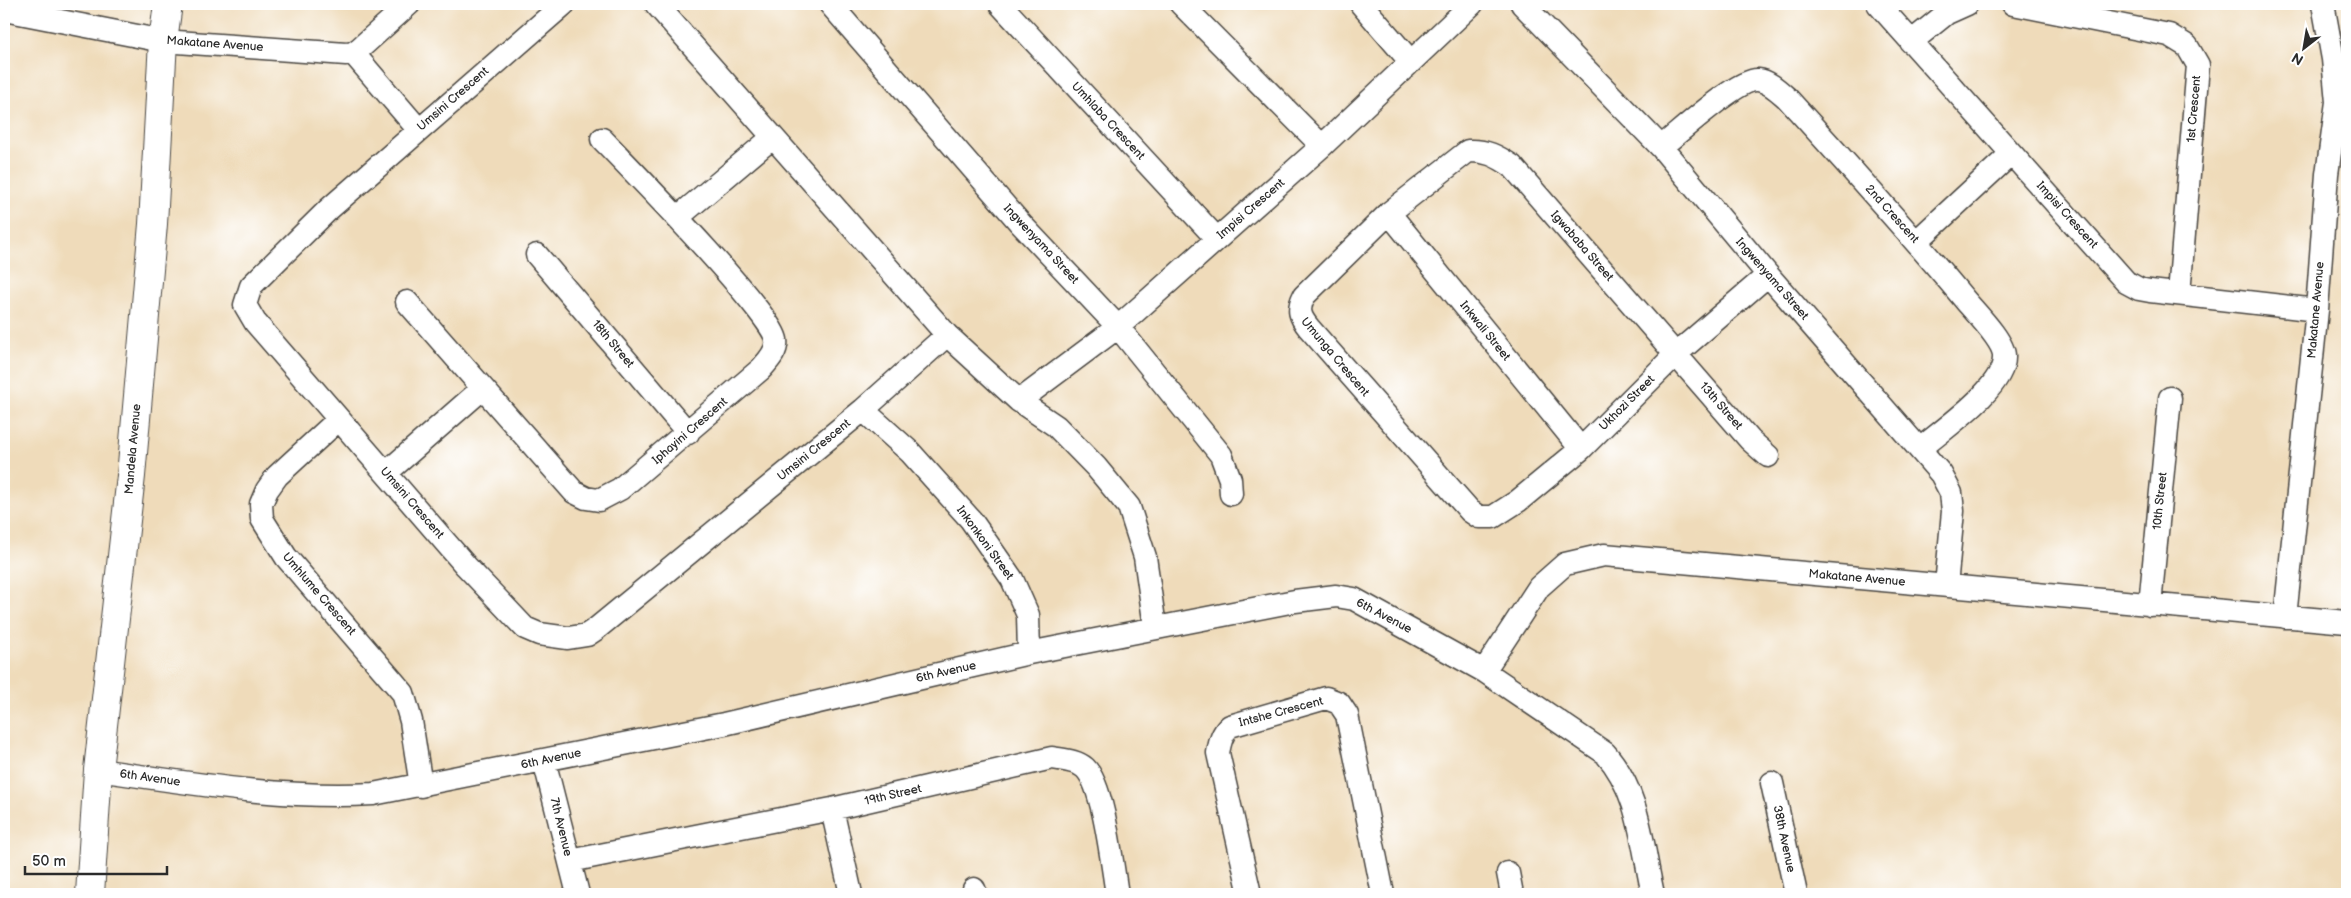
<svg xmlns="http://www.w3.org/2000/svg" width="2351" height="898" font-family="'Balsamiq Sans',sans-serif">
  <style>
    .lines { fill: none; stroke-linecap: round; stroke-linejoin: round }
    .minor-casing { stroke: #484540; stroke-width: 25 }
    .tertiary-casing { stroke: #484540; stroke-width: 30 }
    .minor { stroke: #fff; stroke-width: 22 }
    .tertiary { stroke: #fff; stroke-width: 28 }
    .labels { text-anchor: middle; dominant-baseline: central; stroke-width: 4; stroke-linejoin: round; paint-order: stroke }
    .street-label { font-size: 12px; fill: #2b2b2b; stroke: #fff }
  </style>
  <rect width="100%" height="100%" fill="#fff"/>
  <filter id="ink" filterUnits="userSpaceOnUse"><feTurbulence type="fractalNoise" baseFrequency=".02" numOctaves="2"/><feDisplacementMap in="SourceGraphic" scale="10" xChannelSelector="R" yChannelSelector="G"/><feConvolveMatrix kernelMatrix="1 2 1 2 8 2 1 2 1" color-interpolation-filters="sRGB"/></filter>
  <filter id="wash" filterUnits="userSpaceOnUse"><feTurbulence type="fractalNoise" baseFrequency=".0096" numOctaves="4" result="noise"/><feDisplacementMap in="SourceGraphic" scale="20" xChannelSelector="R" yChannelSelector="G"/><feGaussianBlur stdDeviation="1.12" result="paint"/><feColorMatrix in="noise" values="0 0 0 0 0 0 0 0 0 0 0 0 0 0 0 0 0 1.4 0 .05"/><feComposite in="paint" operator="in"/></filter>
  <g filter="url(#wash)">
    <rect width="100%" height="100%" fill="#efdbba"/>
  </g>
  <g filter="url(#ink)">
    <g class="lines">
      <g class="minor-casing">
        <path id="minor" d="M564 4 329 209 251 286 245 305 255 322 466 566 525 628 539 634 568 638 587 635 596 629 863 410 947 335
          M656 4 947 335 1019 401 1056 426 1096 467 1129 507 1145 557 1155 627
          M830 4 1021 224 1118 327 1221 455 1230 479 1231 494
          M1000 4 1217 239
          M1181 4 1322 146
          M1361 4 1411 62
          M1522 4 1661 147 1768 275 1941 474 1951 493 1953 511 1946 586
          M1878 4 2126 282 2139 289 2150 291 2317 310
          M2013 4 2169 35 2187 46 2198 65 2179 294
          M4 10 163 41 346 54 353 53 359 49 409 4
          M1911 42 1947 13 1967 4
          M353 53 419 130
          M1661 147C1679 133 1738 78 1758 80 1769 81 1779 91 1787 98 1848 165 1908 231 1965 300 1975 312 2004 341 2004 356 2006 387 1943 429 1920 449
          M1389 213 1581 449
          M677 218 772 138
          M1917 241 2011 154
          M537 255 688 433
          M407 302 574 492 586 498 599 500 620 489 761 369C768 361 778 351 776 340 774 315 628 166 602 139
          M1019 401 1118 327 1322 146 1472 4
          M863 410 910 452 971 520 1012 579 1028 615 1029 653
          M338 420 277 476 267 490 261 504 262 519 286 557 403 693 411 721 421 786
          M1768 456 1750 440 1512 166C1497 156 1486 150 1468 151L1389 213 1304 296C1297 310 1300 317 1309 328L1470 511 1479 517H1493L1518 501 1581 449 1676 354 1768 275
          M386 473 482 389
          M2150 605 2170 398
          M2285 617 2317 310 2327 174 2337 102 2333 59 2323 4
          M1484 671 1539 587 1565 564 1604 555 2347 622
          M544 760 578 894
          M98 770C189 783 281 799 373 794L724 724 1029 653 1295 601 1336 596 1354 599 1484 671 1605 753C1640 792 1642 846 1653 894
          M1772 783 1796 894
          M832 809 851 894
          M570 861 832 809 1052 758C1062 760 1076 760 1085 768 1104 786 1112 865 1117 894
          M1508 873 1512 894
          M974 889 976 894
          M1250 894 1218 753C1220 742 1222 733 1230 726L1326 698 1339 703 1347 715 1383 894"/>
      </g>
      <g class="tertiary-casing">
        <path id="tertiary" d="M90 894 98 770 131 476 153 224 163 41 168 4"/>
      </g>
      <use href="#minor" class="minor"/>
      <use href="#tertiary" class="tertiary"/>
    </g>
  </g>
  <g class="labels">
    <g class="street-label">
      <text transform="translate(215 44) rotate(4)">Makatane Avenue</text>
      <text transform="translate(453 99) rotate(-41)">Umsini Crescent</text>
      <text transform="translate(2194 109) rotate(-85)">1st Crescent</text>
      <text transform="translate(1108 121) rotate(47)">Umhlaba Crescent</text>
      <text transform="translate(1251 209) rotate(-41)">Impisi Crescent</text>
      <text transform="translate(1892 214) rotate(48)">2nd Crescent</text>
      <text transform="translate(2067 215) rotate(48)">Impisi Crescent</text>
      <text transform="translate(1041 244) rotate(47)">Ingwenyama Street</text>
      <text transform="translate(1582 246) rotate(49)">Igwababa Street</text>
      <text transform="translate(1772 279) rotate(49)">Ingwenyama Street</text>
      <text transform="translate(2316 310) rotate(-85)">Makatane Avenue</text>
      <text transform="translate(1485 331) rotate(51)">Inkwali Street</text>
      <text transform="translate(613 344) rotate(50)">18th Street</text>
      <text transform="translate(1335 357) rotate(50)">Umunga Crescent</text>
      <text transform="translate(1627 403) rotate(-45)">Ukhozi Street</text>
      <text transform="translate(1721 406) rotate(49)">13th Street</text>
      <text transform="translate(690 431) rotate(-41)">Iphayini Crescent</text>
      <text transform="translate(133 449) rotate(-85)">Mandela Avenue</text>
      <text transform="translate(814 450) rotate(-39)">Umsini Crescent</text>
      <text transform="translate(2160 501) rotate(-84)">10th Street</text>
      <text transform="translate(412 503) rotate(49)">Umsini Crescent</text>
      <text transform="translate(985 543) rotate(54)">Inkonkoni Street</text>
      <text transform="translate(1857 578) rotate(5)">Makatane Avenue</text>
      <text transform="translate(319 594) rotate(49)">Umhlume Crescent</text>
      <text transform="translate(1384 616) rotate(28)">6th Avenue</text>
      <text transform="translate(946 672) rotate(-13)">6th Avenue</text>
      <text transform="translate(1281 712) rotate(-15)">Intshe Crescent</text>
      <text transform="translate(551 759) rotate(-12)">6th Avenue</text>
      <text transform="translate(150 778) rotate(8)">6th Avenue</text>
      <text transform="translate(893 795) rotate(-13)">19th Street</text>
      <text transform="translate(561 827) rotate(76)">7th Avenue</text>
      <text transform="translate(1784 839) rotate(78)">38th Avenue</text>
    </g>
  </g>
  <rect width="2351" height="898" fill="none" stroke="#fff" stroke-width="20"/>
  <g transform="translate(2304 48) rotate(211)" stroke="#ffffff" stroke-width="4" paint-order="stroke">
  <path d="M0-4L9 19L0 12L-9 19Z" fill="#2b2b2b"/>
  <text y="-8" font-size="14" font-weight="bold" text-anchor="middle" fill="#2b2b2b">N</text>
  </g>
  <path d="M25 866v8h142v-8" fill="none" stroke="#2b2b2b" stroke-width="2.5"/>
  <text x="32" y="866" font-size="15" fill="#2b2b2b" stroke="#ffffff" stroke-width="4" paint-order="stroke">50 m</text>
</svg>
